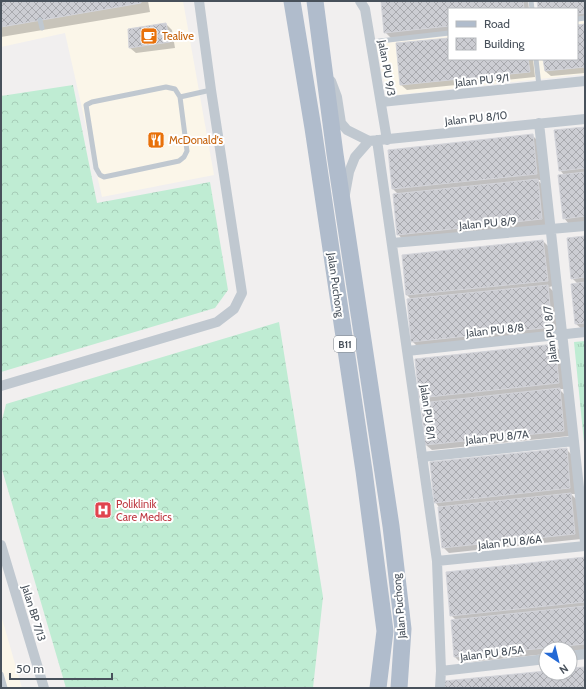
<svg xmlns="http://www.w3.org/2000/svg" width="586" height="689" font-family="Cabin,sans-serif">
  <style>
    .commercial { fill: #fbf6e9 }
    .forest { fill: url(#forest-crowns) }
    .park { fill: url(#park-tufts) }
    .shadow { fill: #0003 }
    .building { fill: url(#building-cross-hatch); stroke: #d3d4da }
    .lines { fill: none; stroke-linecap: round; stroke-linejoin: round }
    .service { stroke: #c0c8d0; stroke-width: 5 }
    .minor { stroke: #c0c8d0; stroke-width: 10 }
    .primary { stroke: #b0bccc; stroke-width: 17 }
    .labels { text-anchor: middle; dominant-baseline: central; stroke-width: 4; stroke-linejoin: round; paint-order: stroke }
    .shield { fill: #fff; stroke: #7f858c; stroke-width: 1 }
    .shield-label { font-size: 10px; font-weight: bold; fill: #48515b }
    .food-label { font-size: 11px; fill: #c56008; stroke: #fff; text-anchor: start }
    .street-label { font-size: 11px; fill: #48515b; stroke: #fff }
    .health-label { font-size: 11px; fill: #be3a42; stroke: #fff; text-anchor: start }
  </style>
  <defs>
    <pattern id="forest-crowns" width="20" height="18" patternUnits="userSpaceOnUse"><rect width="20" height="18" fill="#bfecd3"/><path d="M2 6a3 3 0 1 1 6 0M12 15a3 3 0 1 1 6 0" fill="none" stroke="#a6ccb7"/></pattern>
    <pattern id="park-tufts" width="24" height="20" patternUnits="userSpaceOnUse"><rect width="24" height="20" fill="#bfecd3"/><path d="M3 7l-1-3M5 7V3M7 7l1-3M15 17l-1-3M17 17v-4M19 17l1-3" fill="none" stroke="#a6ccb7"/></pattern>
    <pattern id="building-cross-hatch" width="8" height="8" patternUnits="userSpaceOnUse"><rect width="8" height="8" fill="#cccdd3"/><path d="M0 0l8 8M0 8l8-8" fill="none" stroke="#a8a9ae"/></pattern>
  </defs>
  <rect width="100%" height="100%" fill="#f1efef"/>
  <path class="commercial" d="M1 1H183L214 175 102 197 65 33 1 47Z
    M585 21V74L387 96 376 44 449 36V59H577V22Z
    M1 615 22 688H1Z"/>
  <path class="forest" d="M73 85 97 203 210 182 228 290 215 308 1 372V96Z
    M279 322 323 597 313 688H66L1 466V424L6 404Z"/>
  <path class="park" d="M585 341V453L574 342Z"/>
  <path class="shadow" d="M1 1H148L150 12 1 37Z
    M382 1H528L529 9H449V32L391 38 385 32Z
    M538 1H585V19L577 20V9H539Z
    M166 24 172 30 175 48 136 53 130 48Z
    M585 25V73L551 76 545 71 544 59H577V26Z
    M449 39V59H533L535 77 407 90 401 85Z
    M585 128V222L569 224 564 218V175L560 170Z
    M532 135 538 141 542 180H538L543 186 547 225 403 240 398 234 399 195 393 189Z
    M585 237V329H582L576 324 578 284 572 278Z
    M543 241 549 247 553 286 549 287 554 292 558 332 418 347 412 341V300L407 295 403 256Z
    M555 345 560 351 564 389H559L565 395 569 436 432 450 426 445V403L420 397Z
    M566 449 572 455 576 494H571L577 500 581 539 449 553 443 547 439 507 435 502Z
    M585 558V650L570 651V649H546V654L461 663 455 657 456 620 451 615Z"/>
  <path class="building" d="M1 1H141V3L1 27Z
    M381 1H523L524 9H449V26L384 33Z
    M537 1H585V13L577 14V9H538Z
    M166 23 170 42 129 48 128 29Z
    M585 24V67L545 71 543 59H577V25Z
    M449 38V59H528L530 72 400 85 396 43Z
    M585 127V168L559 171 554 130Z
    M533 134 537 174 392 189 388 150Z
    M585 172V216L563 219 558 175Z
    M538 179 542 219 397 235 393 194Z
    M585 236V277L571 279 567 238Z
    M543 240 548 281 406 295 402 255Z
    M585 282V323L575 324 571 284Z
    M548 285 552 327 411 342 407 299Z
    M555 344 559 383 419 398 415 359Z
    M560 388 564 431 425 445 421 403Z
    M567 448 570 488 434 503 430 462Z
    M571 493 575 534 442 548 438 507Z
    M585 557V602L450 616 446 572Z
    M585 606V644L454 657 451 620Z
    M585 667V688H445L444 681 546 671V673H570V668Z"/>
  <g class="lines">
    <path class="service" d="M531 1 532 9
      M577 19 585 18
      M40 20 42 28
      M371 42 449 33
      M536 59 539 86
      M166 87 175 89 180 97 187 151 184 157 179 161 104 177 100 175 96 168 86 105 92 102Z
      M180 97 211 90
      M1 674 5 688"/>
    <path class="minor" d="M360 1 365 9 387 140
      M331 81 337 97 341 123 347 130 369 141 585 119
      M381 102 585 81
      M539 123 585 542
      M377 140 437 561 441 671 440 688
      M345 194 349 172 355 157 369 141
      M392 243 585 226
      M407 351 585 332
      M1 386 217 322 234 309 242 293 211 90 199 1
      M422 457 574 441
      M1 545 44 688
      M437 561 585 546
      M570 656 585 654
      M441 671 546 659"/>
    <path class="primary" d="M292 1 313 128 364 471 385 631 378 688
      M315 1 335 154 391 526 403 629 399 688"/>
  </g>
  <defs>
    <g id="cafe-square" transform="scale(0.9)"><rect x="-9" y="-9" width="18" height="18" rx="4" fill="#e8710a" stroke="#fff"/><path d="M-5.5-4.5H6V0H3Q3 3.5 0 3.5H-2.5Q-5.5 3.5-5.5 0ZM3-3.2v2h1.7v-2ZM-6 4.5H4V6H-6Z" fill="#fff"/></g>
    <g id="restaurant-square" transform="scale(0.9)"><rect x="-9" y="-9" width="18" height="18" rx="4" fill="#e8710a" stroke="#fff"/><path d="M-5-6h1v4h1v-4h1v4h1v-4h1v5L-1.5 .5V6h-2V.5L-5-1ZM5-6V6H3V1.5H1.5Q1.5-4 5-6Z" fill="#fff"/></g>
    <g id="hospital-square" transform="scale(0.9)"><rect x="-9" y="-9" width="18" height="18" rx="4" fill="#e0444e" stroke="#fff"/><path d="M-5-5h3v3.5h4V-5h3V5h-3V1.5h-4V5h-3Z" fill="#fff"/></g>
  </defs>
  <g fill-rule="evenodd">
    <use href="#cafe-square" x="149" y="36"/>
    <use href="#restaurant-square" x="156" y="140"/>
    <use href="#hospital-square" x="103" y="510"/>
  </g>
  <g class="labels">
    <rect class="shield" x="334" y="336" width="22" height="16" rx="3"/>
    <g class="shield-label">
      <text x="345" y="344">B11</text>
    </g>
    <g class="food-label">
      <text x="162" y="36">Tealive</text>
      <text x="169" y="140">McDonald's</text>
    </g>
    <g class="street-label">
      <text transform="translate(387 68) rotate(80)">Jalan PU 9/3</text>
      <text transform="translate(482 80) rotate(-6)">Jalan PU 9/1</text>
      <text transform="translate(476 118) rotate(-6)">Jalan PU 8/10</text>
      <text transform="translate(488 223) rotate(-5)">Jalan PU 8/9</text>
      <text transform="translate(336 285) rotate(82)">Jalan Puchong</text>
      <text transform="translate(495 330) rotate(-6)">Jalan PU 8/8</text>
      <text transform="translate(550 334) rotate(-96)">Jalan PU 8/7</text>
      <text transform="translate(428 412) rotate(82)">Jalan PU 8/1</text>
      <text transform="translate(497 437) rotate(-6)">Jalan PU 8/7A</text>
      <text transform="translate(510 542) rotate(-6)">Jalan PU 8/6A</text>
      <text transform="translate(399 606) rotate(-95)">Jalan Puchong</text>
      <text transform="translate(34 613) rotate(73)">Jalan BP 7/13</text>
      <text transform="translate(492 653) rotate(-7)">Jalan PU 8/5A</text>
    </g>
    <g class="health-label">
      <text x="116" y="504">Poliklinik<tspan x="116" dy="13">Care Medics</tspan></text>
    </g>
  </g>
  <rect width="586" height="689" fill="none" stroke="#48515b" stroke-width="4"/>
  <rect x="448" y="8" width="130" height="52" fill="#ffffff" stroke="#b6b9bd"/>
  <rect x="456" y="21" width="20" height="6" fill="#b0bccc" stroke="#b6b9bd"/>
  <text x="484" y="28" font-size="12" fill="#48515b">Road</text>
  <rect x="456" y="38" width="20" height="12" fill="url(#building-cross-hatch)" stroke="#b6b9bd"/>
  <text x="484" y="48" font-size="12" fill="#48515b">Building</text>
  <g transform="translate(558 661) rotate(145)"><circle r="19" fill="#ffffff" stroke="#b6b9bd"/>
  <path d="M0-3L7 15L0 10L-7 15Z" fill="#2469d5"/>
  <text y="-6" font-size="11" font-weight="bold" text-anchor="middle" fill="#48515b">N</text>
  </g>
  <path d="M10 673v6h102v-6" fill="none" stroke="#48515b" stroke-width="2"/>
  <text x="16" y="673" font-size="12" fill="#48515b" stroke="#ffffff" stroke-width="3" paint-order="stroke">50 m</text>
</svg>
